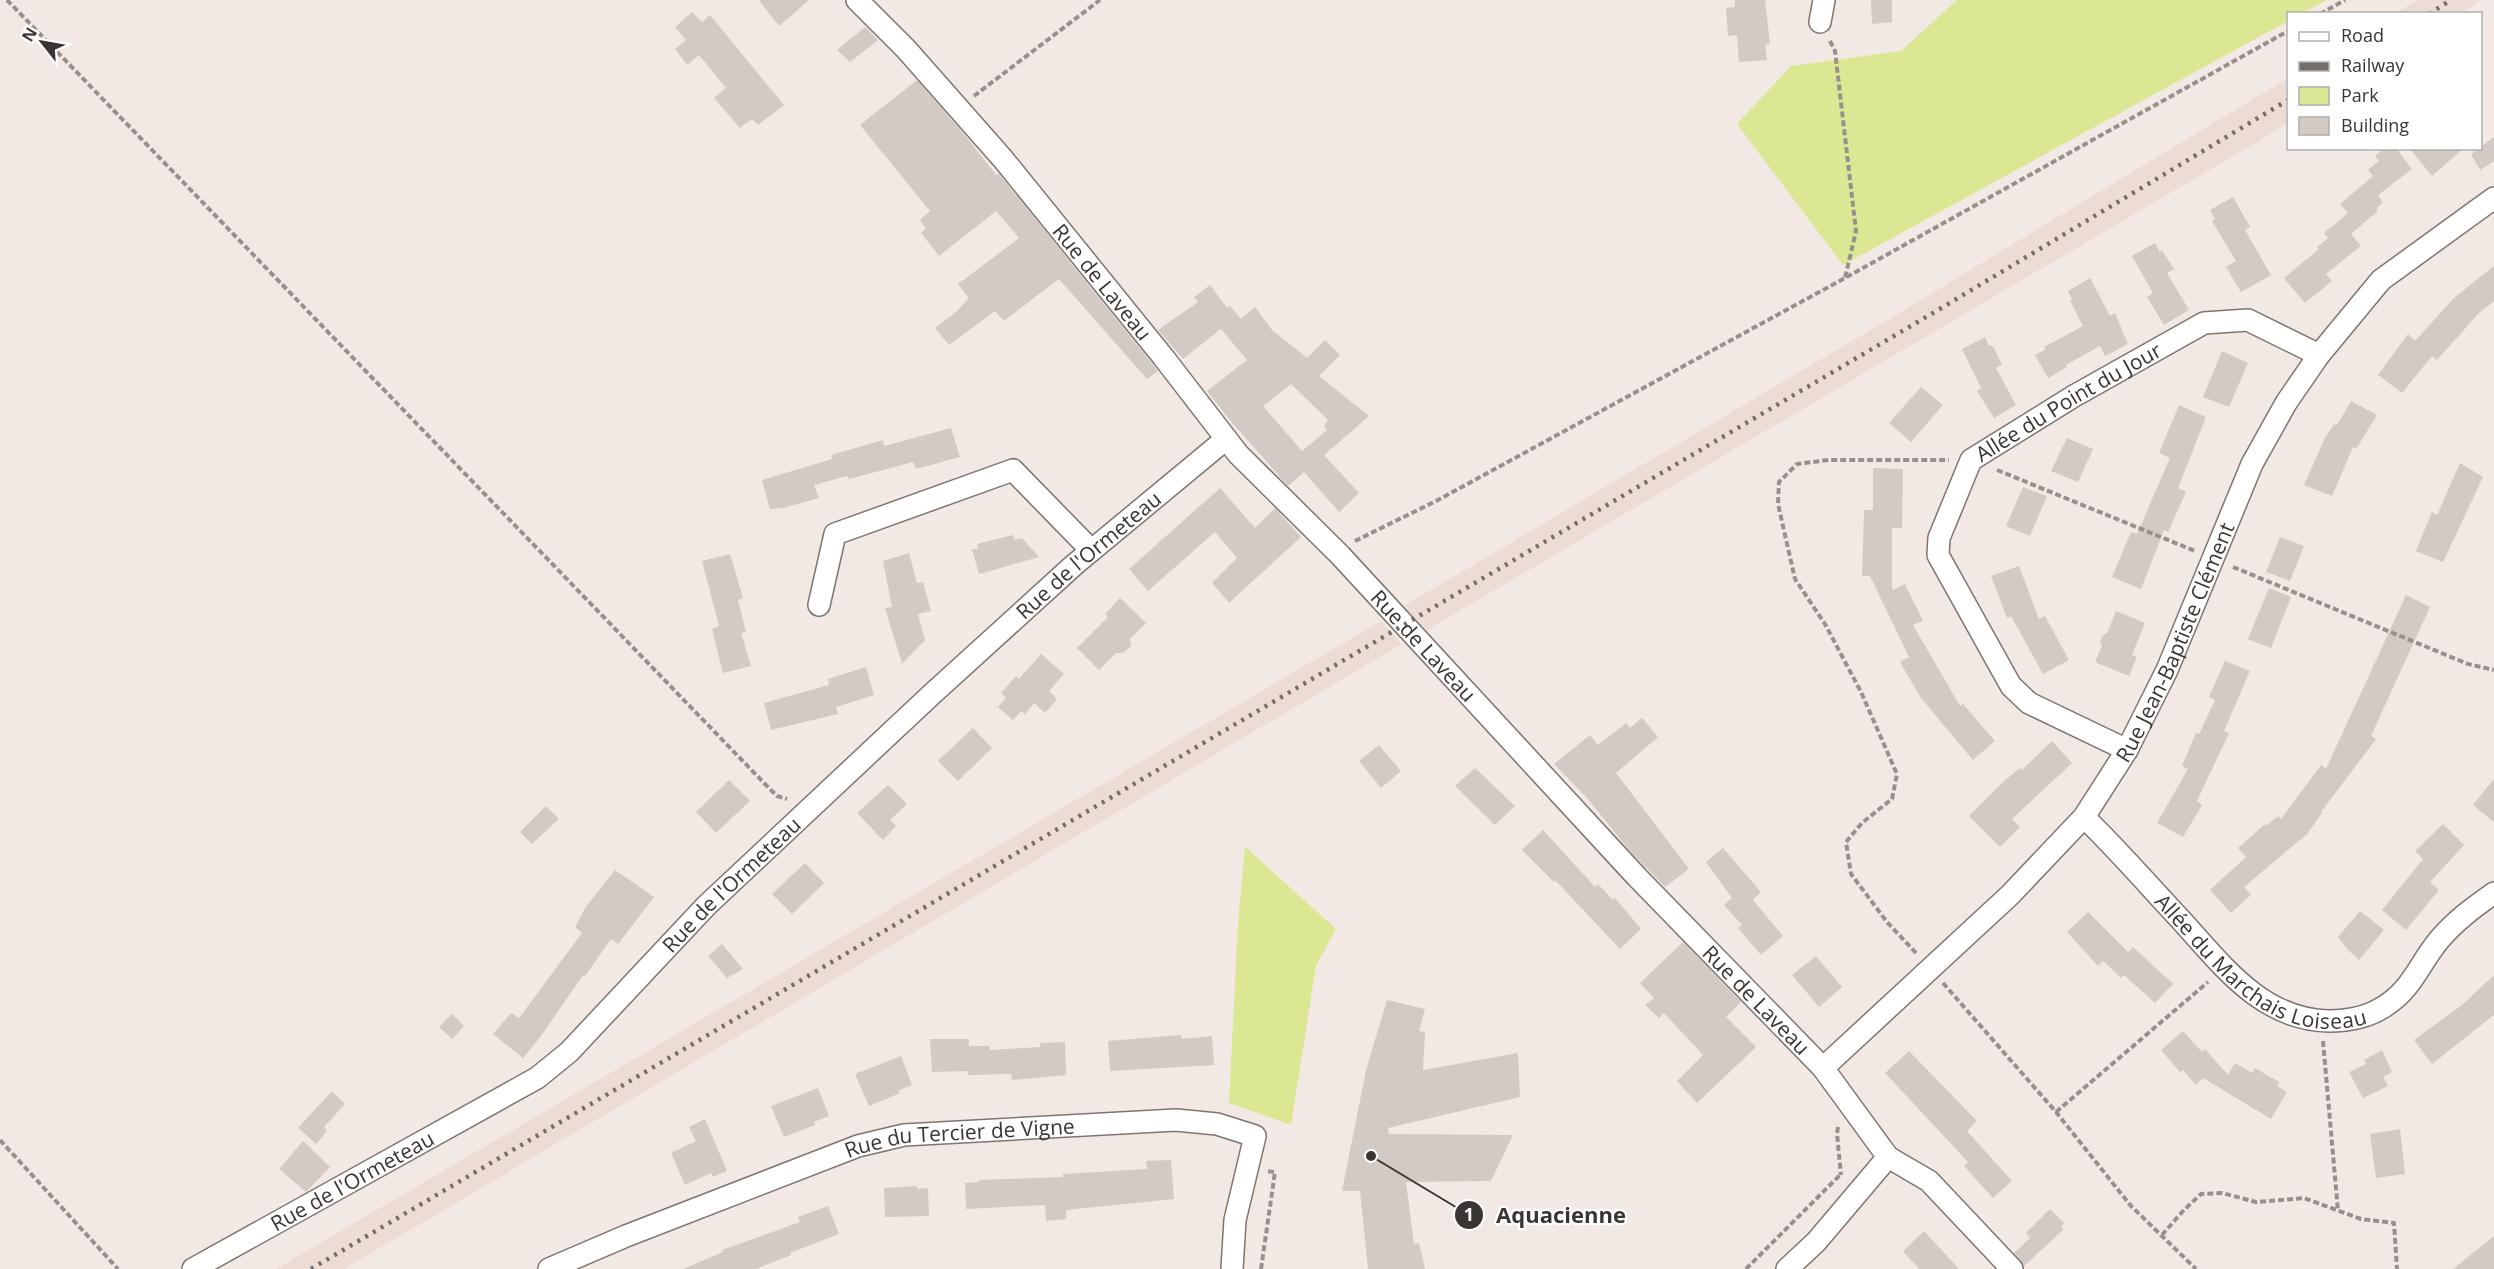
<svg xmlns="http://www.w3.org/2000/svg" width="2494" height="1269" font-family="'Open Sans',sans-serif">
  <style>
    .built { fill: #eddcd4 }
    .green { fill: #dbe793 }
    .building { fill: #d3cac4; fill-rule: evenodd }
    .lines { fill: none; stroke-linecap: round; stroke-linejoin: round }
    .minor-casing { stroke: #7e7571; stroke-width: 24 }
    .path { stroke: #97908c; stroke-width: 4; stroke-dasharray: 6 3; stroke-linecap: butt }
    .minor { stroke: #fff; stroke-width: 21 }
    .rail { stroke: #746e6b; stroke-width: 4.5; stroke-dasharray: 3 6; stroke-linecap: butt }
    .labels { text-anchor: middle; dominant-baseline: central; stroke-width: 4.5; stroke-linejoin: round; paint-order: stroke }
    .street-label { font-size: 21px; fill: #393533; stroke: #fff }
    .leader { fill: none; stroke: #393533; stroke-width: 2 }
    .callout-dot { fill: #393533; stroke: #fff; stroke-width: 2 }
    .mark-label { font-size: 18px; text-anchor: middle; font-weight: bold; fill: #fff }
    .callout-label { font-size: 22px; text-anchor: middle; font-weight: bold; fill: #393533; stroke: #fff; stroke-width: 4.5; stroke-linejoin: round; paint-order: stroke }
  </style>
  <rect width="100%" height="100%" fill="#f3e9e4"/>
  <path class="built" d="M2418 0H2481L2461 13H2395Z
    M2288 78V122L2257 142 1427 630 1404 606 1889 319Z
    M1381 621 1402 644 344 1269H276Z"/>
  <path class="green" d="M1957 0H2327L2302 13 2288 14V21L1843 265 1737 124 1791 66 1901 51Z
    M1245 847 1336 929 1316 966 1291 1125 1229 1103 1238 922Z"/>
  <path class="building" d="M759 0H809L779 26Z
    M1735 0H1765L1770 44 1765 45 1767 60 1739 62 1737 35 1728 36 1726 8 1735 7Z
    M1871 0H1892V22L1872 24Z
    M692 12 702 22 710 15 784 105 758 125 752 119 740 128 714 98 726 88 699 55 687 65 675 49 686 40 675 27Z
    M865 27 878 40 850 62 837 50Z
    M917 80 968 139 996 175 999 174 1158 371 1147 379 1059 279 1004 321 995 311 949 345 935 328 957 311 969 298 958 284 1019 238 996 211 939 256 921 233 926 229 920 220 930 211 860 125Z
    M2494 137V161L2480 170 2471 154Z
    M2385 148H2396L2412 169 2378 195 2383 202 2376 209 2378 211 2351 234 2361 246 2326 274 2332 281 2305 303 2284 278 2319 249 2317 247 2328 238 2324 233 2348 213 2340 204 2373 176 2368 170 2379 161 2375 156Z
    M2409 148H2464L2432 176Z
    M2233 197 2250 227 2245 230 2271 275 2241 292 2226 267 2236 261 2212 221 2215 219 2210 210Z
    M2155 243 2160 252 2162 250 2174 269 2167 273 2189 310 2164 325 2147 297 2153 293 2132 256Z
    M2494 266V301L2479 313 2437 360 2432 356 2402 393 2378 375 2408 334 2415 341 2454 298Z
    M2090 278 2110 316 2115 313 2128 344 2105 356 2100 346 2066 365 2067 367 2048 378 2035 355 2045 350 2044 347 2083 326 2070 301 2072 300 2068 291Z
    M1210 285 1227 308 1230 306 1241 319 1255 307 1272 330 1307 358 1325 340 1340 355 1319 376 1369 416 1324 455 1359 493 1339 512 1304 472 1288 486 1228 418 1207 391 1247 360 1221 329 1183 359 1158 330 1198 302 1194 297ZM1291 384 1328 420 1324 426 1327 430 1302 451 1263 406Z
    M1985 337 1989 346 1992 345 2002 364 1996 368 2016 405 1994 418 1977 391 1981 388 1962 349Z
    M2222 351 2248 363 2229 407 2203 397Z
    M1921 387 1943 405 1911 442 1889 423Z
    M2351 401 2377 415 2356 449 2353 447 2332 496 2304 485 2325 438 2334 424 2337 425Z
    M2179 405 2206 417 2178 488 2186 492 2168 532 2164 530 2141 589 2112 577 2131 532 2137 534 2170 458 2159 453Z
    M951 428 960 457 916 469 913 462 849 479 847 476 814 485 819 498 783 508 770 509 762 480 832 459 831 455 883 440 884 446Z
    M2067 438 2093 449 2078 482 2051 471Z
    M2460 463 2483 477 2443 562 2416 551 2432 512 2437 515Z
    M1873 468 1903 469 1902 528H1892V588L1893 590 1905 584 1923 621 1913 625 1960 706 1963 704 1995 741 1973 760 1921 698 1900 662 1909 657 1870 576H1862L1864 510H1873Z
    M2023 487 2047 496 2030 536 2006 526Z
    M1220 488 1255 528 1275 508 1301 537 1229 603 1212 583 1237 558 1215 532 1148 591 1129 569Z
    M1013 535 1015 540 1022 538 1039 557 979 574 972 549H978L977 544Z
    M2280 537 2304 546 2290 581 2266 572Z
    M909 553 917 583 923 582 931 611 918 614 925 640 902 664 885 608 892 607 883 561Z
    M730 554 743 598 738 600 746 632 741 633 751 666 723 673 712 629 719 626 702 561Z
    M2019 566 2039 619 2045 616 2069 660 2043 674 2011 616 2007 618 1991 576Z
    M2269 588 2291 597 2271 648 2248 639Z
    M2406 595 2430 607 2371 736 2376 739 2321 812 2322 813 2307 834 2244 887 2251 895 2231 913 2210 890 2246 857 2238 848 2265 824 2266 826 2278 816 2281 819 2321 765 2326 769Z
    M1120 598 1146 623 1130 639 1131 646 1123 653H1116L1099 670 1077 648 1108 617 1105 614Z
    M2116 611 2145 623 2132 655 2137 657 2129 676 2095 662 2102 646 2100 642 2103 635 2107 633Z
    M1041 654 1064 674 1049 691 1057 699 1045 713 1034 703 1025 714 1021 711 1013 720 998 707 1006 698 1001 693 1016 676 1019 679Z
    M2225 661 2250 671 2224 731 2229 733 2197 801 2202 805 2183 837 2157 823 2188 769 2182 766 2196 733 2199 734 2215 700 2209 697Z
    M866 667 874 695 836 707 838 714 771 730 764 703 829 685 828 679Z
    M1642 718 1658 737 1616 773 1689 869 1665 887 1630 851 1586 797 1554 764 1590 735 1598 745 1626 723 1630 728Z
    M973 728 992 748 958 781 938 761Z
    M2052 741 2072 763 2012 819 2020 827 2000 847 1969 816 2002 783 2020 768 2022 770Z
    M1379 745 1401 771 1381 788 1359 761Z
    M1475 768 1515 806 1495 825 1455 786Z
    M2494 779V822L2473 805Z
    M729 780 750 801 716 833 696 812Z
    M888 785 907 804 890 820 896 826 883 840 857 813Z
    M546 806 559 819 532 844 520 832Z
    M2443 824 2464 845 2430 882 2439 890 2406 930 2382 910 2423 859 2415 851Z
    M1543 830 1595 887 1598 884 1613 900 1615 898 1641 929 1620 949 1555 880 1554 882 1522 850Z
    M1723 848 1761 892 1753 900 1783 936 1761 955 1738 928 1742 925 1724 905 1732 898 1706 862Z
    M805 863 824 883 792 914 772 894Z
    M615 870 654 897 618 944 611 939 585 976 583 975 541 1036 523 1058 493 1034 511 1013 519 1018 582 933 575 927 585 908Z
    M2360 911 2384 930 2359 960 2349 951 2338 937Z
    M2088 912 2128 952 2133 947 2173 984 2155 1003 2124 975 2121 978 2103 961 2098 966 2067 932Z
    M1683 942 1741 1002 1726 1017 1756 1047 1697 1103 1677 1081 1703 1055 1664 1013 1659 1018 1645 1005 1654 998 1640 983Z
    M722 944 743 969 727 978 708 956Z
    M1816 956 1842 987 1819 1007 1792 975Z
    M2494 975V1015L2432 1064 2414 1040 2462 1005Z
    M1387 1000 1425 1009 1419 1031 1425 1032 1423 1070 1518 1053 1520 1097 1388 1128 1389 1134 1513 1135 1491 1181 1406 1182 1414 1244 1419 1243 1425 1269H1368L1360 1191H1342L1366 1070Z
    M452 1014 464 1026 452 1039 439 1027Z
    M2183 1031 2202 1052 2205 1049 2228 1075 2235 1063 2252 1073 2255 1068 2279 1082 2277 1086 2287 1092 2271 1119 2203 1078 2196 1085 2183 1070 2180 1072 2161 1050Z
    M1181 1035 1182 1039 1212 1036 1214 1065 1110 1071 1108 1041Z
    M930 1039H969V1046H990V1050L1040 1047V1043L1065 1042 1066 1075 1012 1080 1011 1074 968 1075V1071L932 1072Z
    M2382 1050 2392 1072 2383 1077 2388 1086 2363 1098 2349 1072 2366 1064 2364 1060Z
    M1909 1051 1977 1121 1967 1131 2012 1181 1993 1198 1964 1166 1968 1162 1885 1073Z
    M901 1056 912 1085 899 1090 900 1093 869 1106 855 1074Z
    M818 1088 829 1116 814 1122 815 1125 784 1137 771 1106Z
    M332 1091 345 1104 324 1127 327 1131 316 1144 298 1128Z
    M705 1119 727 1171 713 1177 711 1173 685 1185 671 1153 696 1141 689 1127Z
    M2400 1129 2405 1174 2376 1178 2370 1134Z
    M303 1141 330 1167 306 1192 279 1169Z
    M1171 1160 1174 1199 1066 1210V1219L1046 1221 1045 1205 966 1209 965 1183 979 1182V1180L1063 1177V1174L1147 1169 1146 1161Z
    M917 1186V1189L928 1188 929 1216 885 1217 884 1188Z
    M828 1206 839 1234 790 1253 791 1255 756 1269H683L723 1252 722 1250 800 1222 798 1217Z
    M2050 1209 2064 1223 2061 1227 2064 1229 2024 1266 2014 1253 2030 1238 2026 1233Z
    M1924 1231 1959 1269H1919L1903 1251Z
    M2494 1236V1269H2453Z"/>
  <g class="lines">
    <g class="minor-casing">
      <g id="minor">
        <path id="s1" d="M857 0 906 49 1003 159 1164 358 1238 454 1340 555 1637 877 1823 1068 1888 1157 1929 1181 2012 1269"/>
        <path d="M1820 22 1824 0"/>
        <path d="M819 605 835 534 1013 470 1091 550"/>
        <path id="s2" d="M2127 750 2029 703 2011 686 1938 555 1939 538 1971 460 2074 396 2204 323 2248 320 2319 355"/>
        <path id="s3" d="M2084 817C2118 850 2149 886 2181 920 2222 965 2262 1020 2329 1021 2349 1021 2369 1017 2385 1006 2413 988 2419 964 2439 940 2455 921 2474 907 2494 893"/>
        <path id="s4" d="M1823 1068 2010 895 2084 817 2127 750 2167 670 2252 464 2286 403 2319 355 2381 280 2494 198"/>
        <path id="s5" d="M193 1269 537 1078 569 1052 706 906 931 695 1074 565 1226 439"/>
        <path id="s6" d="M549 1269 626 1236 858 1146 904 1135 1176 1120 1217 1124 1255 1136 1235 1220 1232 1269"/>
        <path d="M1787 1269 1816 1242 1888 1157"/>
      </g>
    </g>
    <path class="path" d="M7 0 766 785 777 796 787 799
      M2320 14 2345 0
      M1830 41 1835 51 1856 231 1845 278
      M974 96 1100 0
      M1997 470 2195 551
      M1355 541 1438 500 1845 278 2288 31
      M2233 567 2468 664 2494 670
      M1916 953 1887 922 1851 874 1846 842 1862 823 1892 799 1897 774 1861 692 1825 624 1795 579 1778 504 1779 482 1797 464 1829 460H1949
      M1943 983 2056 1112 2131 1206 2196 1269
      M2323 1041 2338 1211
      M2056 1112 2208 982
      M1838 1127 1837 1134 1841 1175
      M0 1140 118 1269
      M2162 1235 2183 1211 2201 1194 2222 1193 2256 1202 2304 1198 2361 1219 2394 1223 2397 1269
      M1261 1269 1275 1172 1266 1171
      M1746 1269 1840 1175"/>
    <use href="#minor" class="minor"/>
    <path class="rail" d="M2429 14 2451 0
      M311 1269 1938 310 2288 100"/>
  </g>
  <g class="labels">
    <g class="street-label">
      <text stroke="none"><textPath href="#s1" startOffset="374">Rue de Laveau</textPath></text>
      <text stroke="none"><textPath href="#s2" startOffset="498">Allée du Point du Jour</textPath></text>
      <text stroke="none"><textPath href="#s5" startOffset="1154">Rue de l'Ormeteau</textPath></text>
      <text stroke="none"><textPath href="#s4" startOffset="560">Rue Jean-Baptiste Clément</textPath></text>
      <text stroke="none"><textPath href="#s1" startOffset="860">Rue de Laveau</textPath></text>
      <text stroke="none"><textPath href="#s5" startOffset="668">Rue de l'Ormeteau</textPath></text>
      <text stroke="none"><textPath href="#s3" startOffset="237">Allée du Marchais Loiseau</textPath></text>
      <text stroke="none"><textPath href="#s1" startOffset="1346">Rue de Laveau</textPath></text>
      <text stroke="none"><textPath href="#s6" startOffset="435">Rue du Tercier de Vigne</textPath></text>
      <text stroke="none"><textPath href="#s5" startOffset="182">Rue de l'Ormeteau</textPath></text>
    </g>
  </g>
  <path class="leader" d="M1371 1156L1469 1215"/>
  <g class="callout-dot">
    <circle cx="1371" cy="1156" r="6"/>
    <circle cx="1469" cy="1215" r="15"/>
  </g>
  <g class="mark-label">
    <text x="1469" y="1221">1</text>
  </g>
  <g class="callout-label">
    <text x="1561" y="1223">Aquacienne</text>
  </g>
  <rect x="2287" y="12" width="195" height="138" fill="#ffffff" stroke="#b0aead" stroke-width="1.5"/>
  <rect x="2299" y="32" width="30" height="9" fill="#ffffff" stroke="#b0aead" stroke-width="1.5"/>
  <text x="2341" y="42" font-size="18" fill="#393533">Road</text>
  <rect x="2299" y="62" width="30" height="9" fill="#746e6b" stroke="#b0aead" stroke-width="1.5"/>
  <text x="2341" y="72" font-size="18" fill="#393533">Railway</text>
  <rect x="2299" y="87" width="30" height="18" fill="#dbe793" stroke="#b0aead" stroke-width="1.5"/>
  <text x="2341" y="102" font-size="18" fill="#393533">Park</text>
  <rect x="2299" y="117" width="30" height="18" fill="#d3cac4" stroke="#b0aead" stroke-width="1.5"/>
  <text x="2341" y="132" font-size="18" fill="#393533">Building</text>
  <g transform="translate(42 42) rotate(301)" stroke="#ffffff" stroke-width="4.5" paint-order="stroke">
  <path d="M0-4.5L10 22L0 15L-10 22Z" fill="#393533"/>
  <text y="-9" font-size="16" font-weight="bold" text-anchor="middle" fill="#393533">N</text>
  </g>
</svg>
